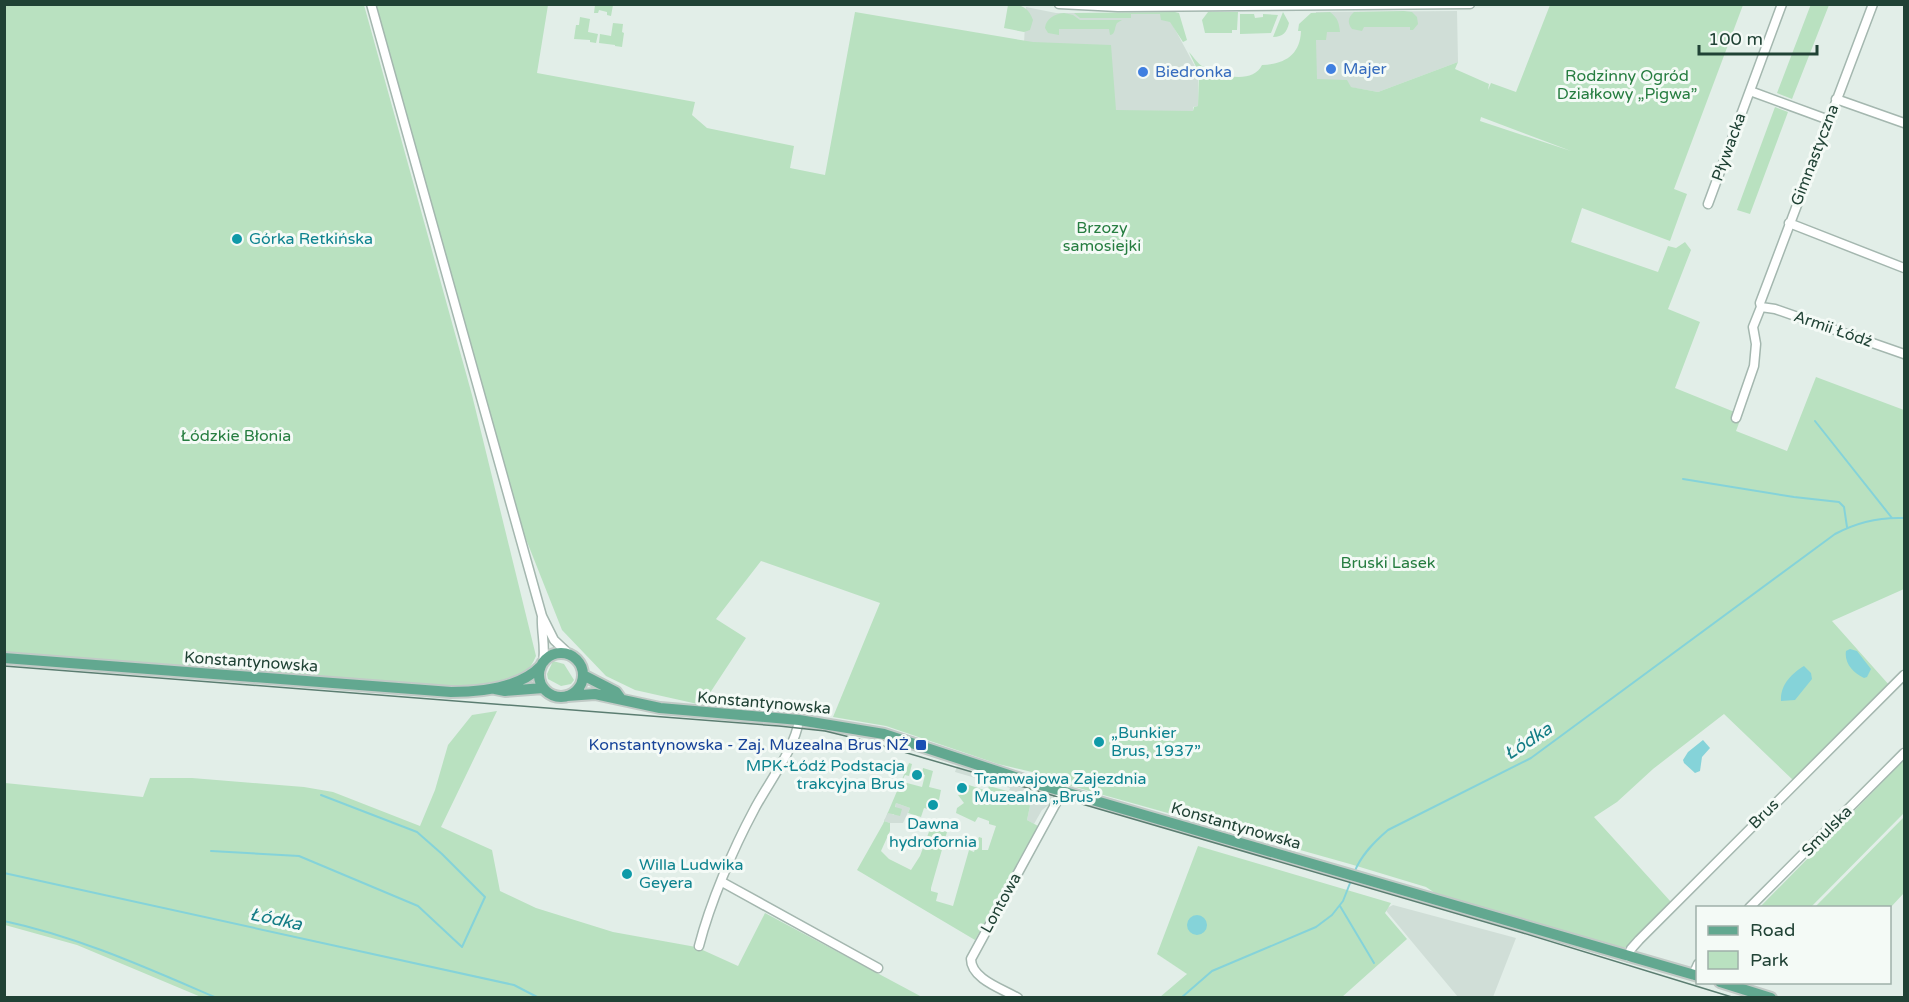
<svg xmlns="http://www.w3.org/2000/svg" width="1909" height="1002" font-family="'Varela Round',sans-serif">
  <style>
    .built { fill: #d0ded7 }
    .green { fill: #b9e1c0; fill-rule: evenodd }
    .water { fill: #85d3d9 }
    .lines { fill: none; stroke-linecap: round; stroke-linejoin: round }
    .stream { stroke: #85d3d9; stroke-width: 2 }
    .minor-casing { stroke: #a4b7af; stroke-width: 11 }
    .major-casing { stroke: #c1cac6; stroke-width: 14 }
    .minor { stroke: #fff; stroke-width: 8 }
    .major { stroke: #62a890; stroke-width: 10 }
    .tram { stroke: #5b7d71; stroke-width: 1.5 }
    .shop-dot { fill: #3f7fe0; stroke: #f4faf6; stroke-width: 2 }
    .culture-dot { fill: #0f9aa8; stroke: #f4faf6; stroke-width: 2 }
    .transit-dot { fill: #1a4fb4; stroke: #f4faf6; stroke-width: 2 }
    .labels { text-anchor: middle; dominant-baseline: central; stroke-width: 6; stroke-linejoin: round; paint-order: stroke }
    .shop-label { font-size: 16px; fill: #366cbe; stroke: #f4faf6; text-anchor: start }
    .park-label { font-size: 16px; fill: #267d40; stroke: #f4faf6 }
    .street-label { font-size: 16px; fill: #204235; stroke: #f4faf6 }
    .culture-label { font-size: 16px; fill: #0d838f; stroke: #f4faf6; text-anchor: start }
    .transit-label { font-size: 16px; fill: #164399; stroke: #f4faf6; text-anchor: end }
    .water-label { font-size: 18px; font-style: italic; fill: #137c85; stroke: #f4faf6 }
  </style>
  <rect width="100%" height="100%" fill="#e2eee8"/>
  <path class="built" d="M1026 7 1056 13H1161L1170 20 1198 72V106L1193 107V112L1114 113 1024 43Z
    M1457 11 1458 62 1378 92 1316 81V12Z
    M957 766 1060 796 1059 798 1067 800 1066 803H1051L1042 810 1034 824 1027 820 1030 806 1024 794 1009 790 1010 788 955 772Z
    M896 803 910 808 903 823H890L884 821 888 812 894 815Z
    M1393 905 1516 938 1493 997H1458L1388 913 1385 909Z"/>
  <path class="green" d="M1811 4 1829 5 1792 99 1777 93Z
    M4 5H364L472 395 536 656C533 663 529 670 522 674 500 688 450 686 424 685L5 653Z
    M375 5H548L537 73 695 102 692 115 707 128 794 146 790 168 825 175 855 12 1033 42 1111 45 1116 110 1193 111 1194 107 1198 106 1199 73 1189 52C1193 56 1197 63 1202 66 1217 76 1253 85 1262 65 1285 64 1300 55 1301 31H1298L1299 24 1311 13 1330 12C1338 18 1339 23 1340 32H1327L1326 40H1316L1317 79 1347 80 1351 87 1378 92 1458 62 1455 69 1489 84 1488 90 1491 83 1516 92 1550 5H1743L1674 189 1687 194 1670 241 1582 208 1571 242 1658 272 1668 246 1676 248 1685 242 1691 250 1668 309 1700 322 1675 388 1742 415 1736 431 1787 451 1816 377 1904 410V589L1832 621 1890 686 1794 781 1724 714 1653 769 1617 802 1594 817 1671 902 1628 946 1622 949 1465 904 1438 895 1426 887 1350 864 1057 782 1045 775 998 764 886 726 833 717 880 603 761 561 716 619 746 638 702 705 635 690 606 676 562 630 520 524ZM1481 117 1571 151 1480 121Z
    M595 5H613L611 16 607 15V12L599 10 598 13H594Z
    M1006 5C1020 4 1028 6 1033 20L1030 30 1024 32 1004 28 1008 5Z
    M1404 11 1412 12 1417 17 1418 24 1413 30H1410V27H1364L1362 31 1352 29C1347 23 1348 17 1354 12Z
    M1175 12 1179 13 1187 40 1183 42 1170 22 1161 20 1160 14H1131V18H1080L1074 13Z
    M1208 12H1238L1237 30H1232V33H1205L1202 20Z
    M1283 12 1289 23C1287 32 1283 37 1273 37Z
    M1064 13 1073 15 1080 20H1122L1117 23C1114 28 1116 34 1110 35L1109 29H1059V35L1048 33 1045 28C1046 19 1054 14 1064 13Z
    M1240 14H1254L1255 18 1263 17V14L1278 15 1271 33 1240 34Z
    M580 17 590 19 588 32 598 34 596 43 590 42V40L574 39 576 25H579Z
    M613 23 623 24 622 32 624 33 622 47 615 46V45L599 43 600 34 611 36Z
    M1775 107 1788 112 1750 214 1737 210Z
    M553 661 564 664 574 680 571 684 561 686 548 679 547 674Z
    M497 711 441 827 492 850 500 891 536 908 613 932 696 947 738 966 765 913 922 997H201L77 945 5 925V783L143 797 150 778H192L304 787 333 792 420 826 435 790 448 745 472 715Z
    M1904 760V813L1811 907H1760Z
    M909 763 912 764 909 776 905 775 903 779 907 780V783L922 787 925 775 922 774 923 768 933 771 929 787 941 790 939 800 931 799 928 809 924 808 921 817 908 813 910 808 896 803 895 807 902 809 900 816 888 813 884 821 890 823V831L881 851 889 859 911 870 920 856 930 829 933 827 947 832 931 888V891L938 893 936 901 953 906 969 850 974 852 979 837 982 838V850H988L996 826 989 824V821L978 817 975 822 973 821 956 813 957 808 964 803 958 795H960L961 793 966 794 969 785 987 791 989 786 1025 796 1030 806 1027 820 1038 826 975 940 857 870 883 824Z
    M1904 817V893L1890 908 1815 907Z
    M1198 846 1391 903 1385 913 1407 939 1342 997H1160L1187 974 1157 954Z"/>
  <path class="water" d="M1850 649 1857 651 1871 669 1867 677 1864 678C1853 673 1844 663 1846 651Z
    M1804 666 1811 673 1812 679 1795 700 1781 701C1780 685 1792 673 1804 666Z
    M1703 740 1710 748 1702 757 1700 771 1695 773 1684 763 1683 760 1688 752Z
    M1187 925a10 10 0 1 1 20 0a10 10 0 1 1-20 0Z"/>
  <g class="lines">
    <path class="stream" d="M1815 421 1892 518
      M1683 479 1794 497 1839 502 1844 507 1847 527
      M211 851 299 856 418 906 462 947 485 897 442 854 417 832 321 795
      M4 873 514 985 539 998
      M1354 873C1361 855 1374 842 1388 830L1531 758 1835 534C1857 522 1878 517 1904 518
      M1340 906 1374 963
      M4 921C79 937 147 968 217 998
      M1181 998 1212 971 1316 927 1332 915 1343 901 1352 878"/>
    <g class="minor-casing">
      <path id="minor" d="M371 4 542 616 554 640 570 655
        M1059 4 1118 7 1470 4
        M1750 91 1829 120
        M1836 99 1904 123
        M1708 204 1782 4
        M1789 223 1904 268
        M1761 307 1775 309 1904 354
        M1736 418 1754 366 1756 344 1753 327 1761 307 1760 303 1873 4
        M542 616C541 632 546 647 543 663
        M722 882 878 968
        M1749 908 1904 753
        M699 946C710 903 733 849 754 810 768 783 795 749 799 720
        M1628 957 1631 949 1639 940 1904 675
        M1693 975 1698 964
        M1018 998C1003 989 971 979 971 959L1062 792"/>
    </g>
    <g class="major-casing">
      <path id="major" d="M539 675a22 22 0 1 1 44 0a22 22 0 1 1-44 0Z
        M4 658 451 692C480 692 520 688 541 666
        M583 675 616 692 621 699
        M495 689 505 691 543 688
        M567 696 595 694 660 708 799 720 884 734 1027 781 1698 976
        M1720 982 1771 998"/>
    </g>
    <use href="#minor" class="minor"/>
    <use href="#major" class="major"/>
    <path class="tram" d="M4 666 779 726 825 731 866 741 1523 933 1735 998"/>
  </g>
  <g class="shop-dot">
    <circle cx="1331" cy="69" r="6"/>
    <circle cx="1143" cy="72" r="6"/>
  </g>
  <g class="culture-dot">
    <circle cx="237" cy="239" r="6"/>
    <circle cx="1099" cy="742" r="6"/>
    <circle cx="917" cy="775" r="6"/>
    <circle cx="962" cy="788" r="6"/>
    <circle cx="933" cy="805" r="6"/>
    <circle cx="627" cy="874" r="6"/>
  </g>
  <rect class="transit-dot" x="915" y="739" width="12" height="12" rx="3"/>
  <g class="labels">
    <g class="shop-label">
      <text x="1343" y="69">Majer</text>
      <text x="1155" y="72">Biedronka</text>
    </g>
    <g class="park-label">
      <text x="1627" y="76">Rodzinny Ogród<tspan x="1627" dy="18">Działkowy „Pigwa”</tspan></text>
      <text x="1102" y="228">Brzozy<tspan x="1102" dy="18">samosiejki</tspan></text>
      <text x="236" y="436">Łódzkie Błonia</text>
      <text x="1388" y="563">Bruski Lasek</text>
    </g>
    <g class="street-label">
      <text transform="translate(1729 147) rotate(-70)">Pływacka</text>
      <text transform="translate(1815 155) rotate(-69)">Gimnastyczna</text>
      <text transform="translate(1833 329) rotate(19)">Armii Łódź</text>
      <text transform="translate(251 662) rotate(4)">Konstantynowska</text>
      <text transform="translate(764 703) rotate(5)">Konstantynowska</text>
      <text transform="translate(1764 814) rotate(-45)">Brus</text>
      <text transform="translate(1236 826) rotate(16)">Konstantynowska</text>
      <text transform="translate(1827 831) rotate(-45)">Smulska</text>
      <text transform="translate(1001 903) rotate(-61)">Lontowa</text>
    </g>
    <g class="culture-label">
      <text x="249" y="239">Górka Retkińska</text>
      <text x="1111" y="733">„Bunkier<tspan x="1111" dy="18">Brus, 1937”</tspan></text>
      <text x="905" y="766" text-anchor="end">MPK-Łódź Podstacja<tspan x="905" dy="18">trakcyjna Brus</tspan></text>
      <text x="974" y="779">Tramwajowa Zajezdnia<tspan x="974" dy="18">Muzealna „Brus”</tspan></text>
      <text x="933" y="824" text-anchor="middle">Dawna<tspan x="933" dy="18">hydrofornia</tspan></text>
      <text x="639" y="865">Willa Ludwika<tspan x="639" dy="18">Geyera</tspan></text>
    </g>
    <g class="transit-label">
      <text x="909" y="745">Konstantynowska - Zaj. Muzealna Brus NŻ</text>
    </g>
    <g class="water-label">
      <text transform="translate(1528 741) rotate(-33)">Łódka</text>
      <text transform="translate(276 919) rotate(12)">Łódka</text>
    </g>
  </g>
  <rect width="1909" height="1002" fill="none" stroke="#204235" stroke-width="12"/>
  <rect x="1696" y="906" width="195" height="78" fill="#f4faf6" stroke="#9fb0a9" stroke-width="1.5"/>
  <rect x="1708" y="926" width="30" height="9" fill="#62a890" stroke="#9fb0a9" stroke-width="1.5"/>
  <text x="1750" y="936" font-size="18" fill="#204235">Road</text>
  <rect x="1708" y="951" width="30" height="18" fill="#b9e1c0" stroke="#9fb0a9" stroke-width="1.5"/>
  <text x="1750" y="966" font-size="18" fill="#204235">Park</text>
  <path d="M1699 45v9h118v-9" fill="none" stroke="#204235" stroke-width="3"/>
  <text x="1708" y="45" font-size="18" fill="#204235" stroke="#f4faf6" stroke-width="4.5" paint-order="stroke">100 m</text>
</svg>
